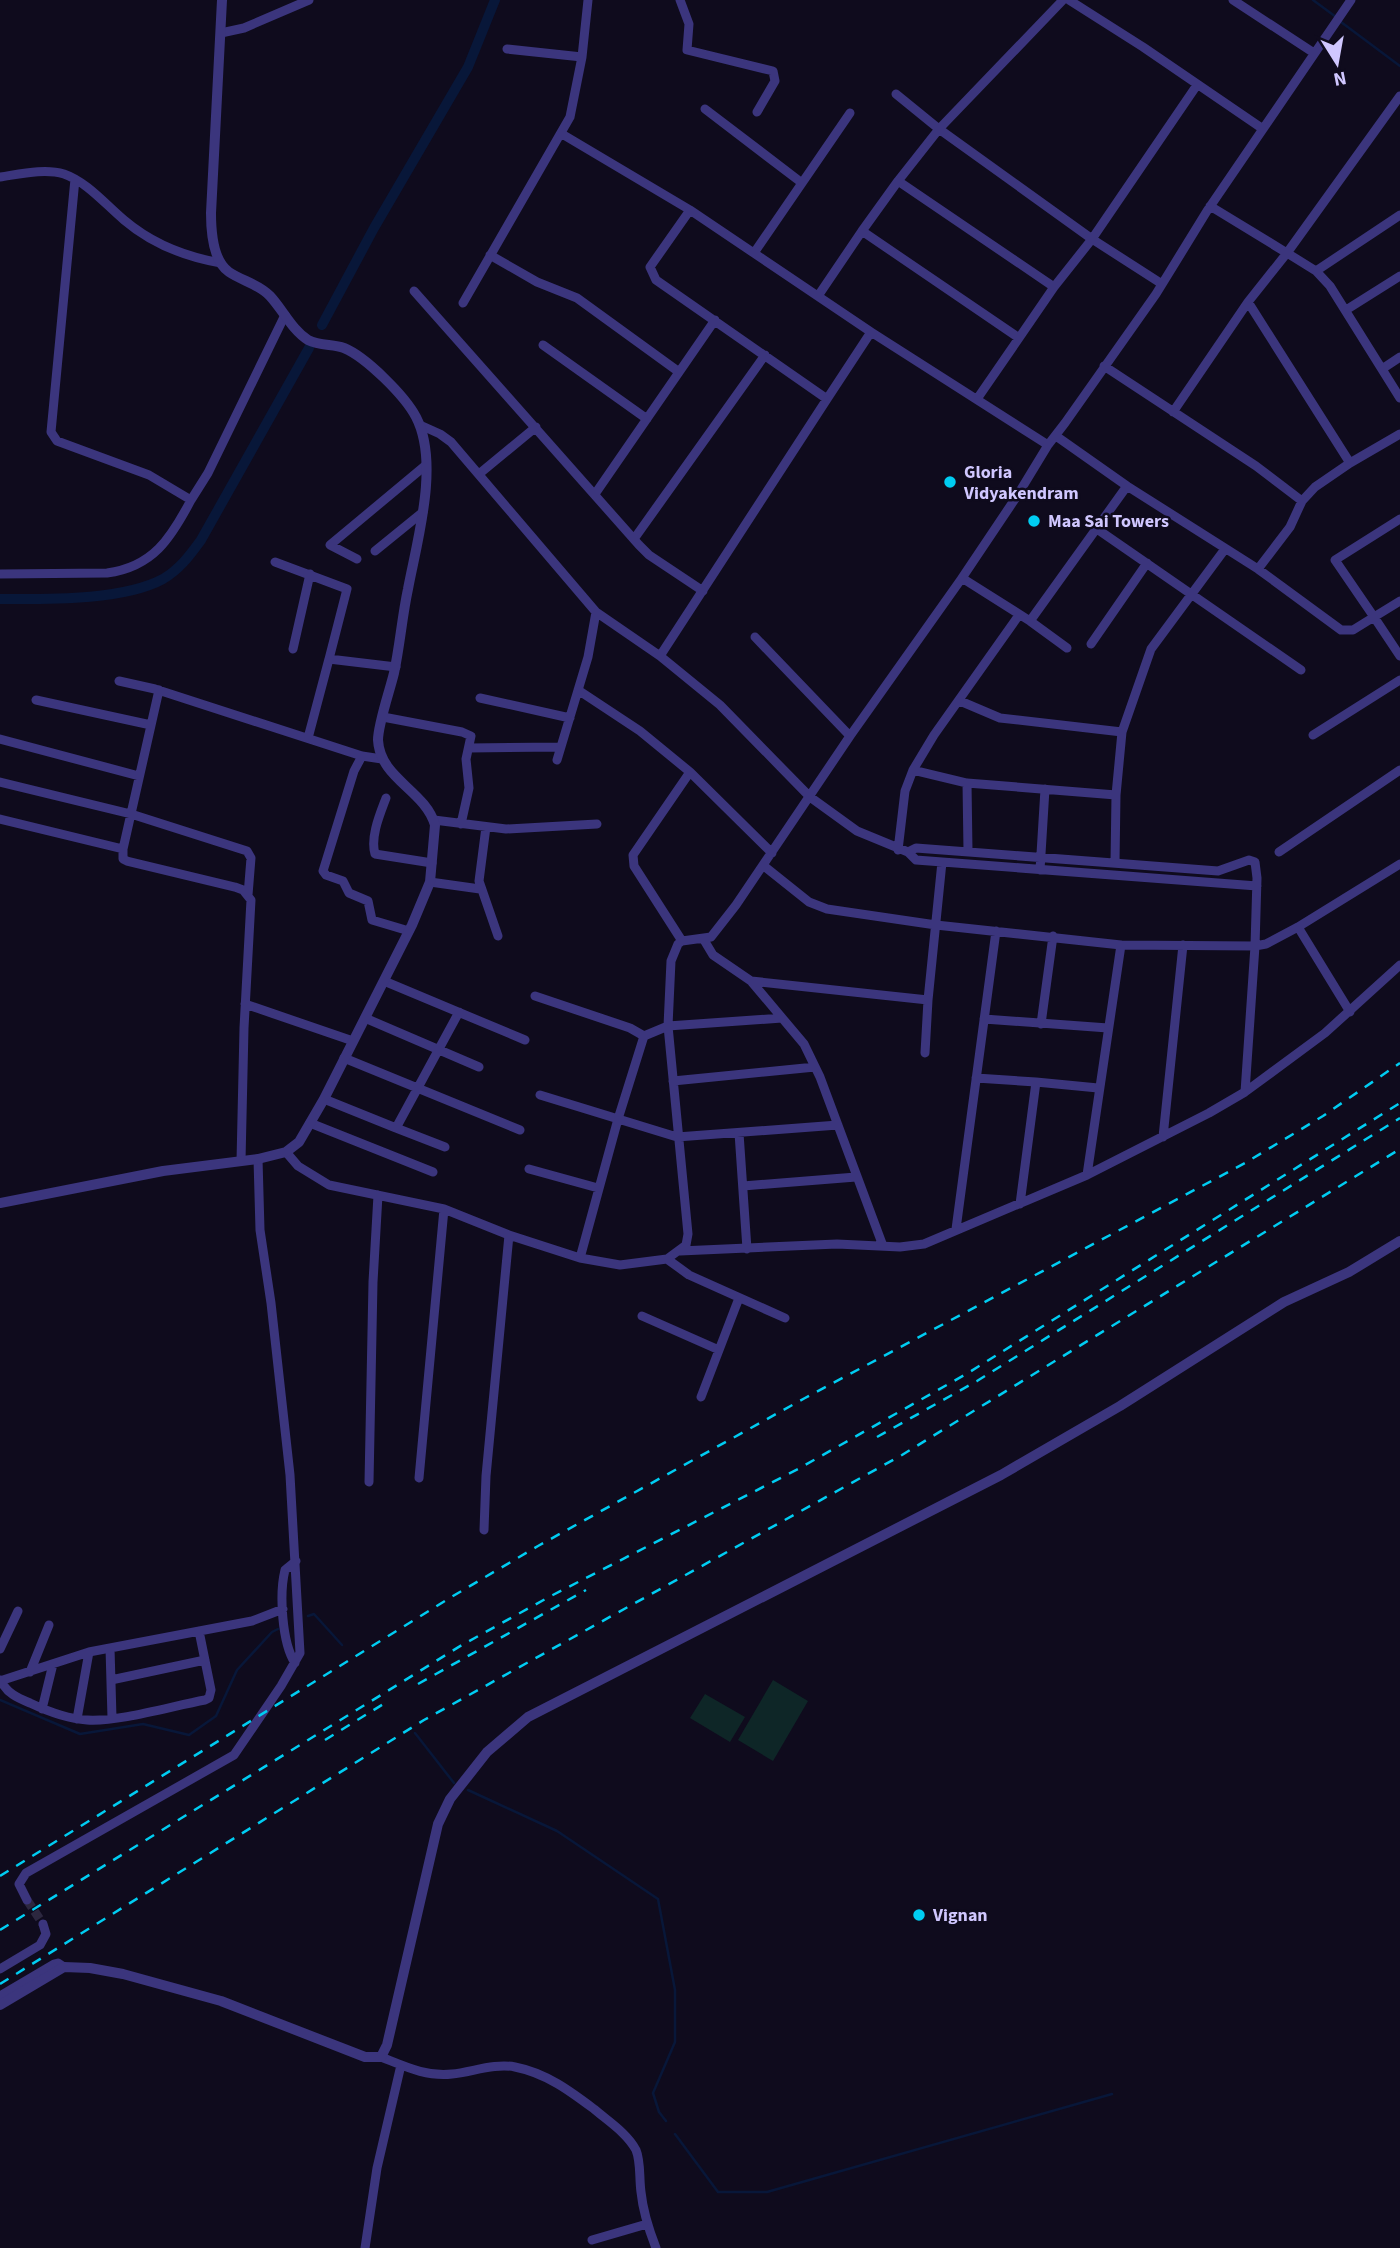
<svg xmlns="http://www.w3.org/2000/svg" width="1400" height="2248" font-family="'Source Sans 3',sans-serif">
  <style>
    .green { fill: #0e2627 }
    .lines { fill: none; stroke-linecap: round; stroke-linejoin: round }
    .stream { stroke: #081739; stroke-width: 2.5 }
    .canal { stroke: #081739; stroke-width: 10 }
    .minor-tunnel { stroke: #2c273f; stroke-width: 9; stroke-dasharray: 9 4.5; stroke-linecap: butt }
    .minor { stroke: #3b357d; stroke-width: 9 }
    .tertiary { stroke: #3b357d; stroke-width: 10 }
    .rail { stroke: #00cdf2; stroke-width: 2.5; stroke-dasharray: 10 9; stroke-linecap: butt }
    .poi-dot { fill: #00cdf2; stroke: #0f0b1d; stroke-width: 2.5 }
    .labels { text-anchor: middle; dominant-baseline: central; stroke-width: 5; stroke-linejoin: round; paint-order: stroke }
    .poi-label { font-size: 18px; font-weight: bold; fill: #d0c7ff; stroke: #0f0b1d; text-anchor: start }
  </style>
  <rect width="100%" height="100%" fill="#0f0b1d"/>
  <path class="green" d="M773 1680 808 1701 773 1761 738 1740Z
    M705 1694 745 1717 730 1742 690 1718Z"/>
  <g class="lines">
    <path class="stream" d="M1313 0 1336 17
      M1341 22 1400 66
      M308 1616 314 1614 342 1645
      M0 1700 80 1734 143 1724 189 1735 216 1716 237 1670 272 1632 278 1629
      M415 1733 454 1783
      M468 1790 557 1831 658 1899 675 1990V2042L653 2093 659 2112 666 2121
      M675 2134 718 2192H767L1112 2094"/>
    <path class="canal" d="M322 325 374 228 468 67 495 0
      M0 599C46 599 122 601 163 579 180 569 190 555 201 540L309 348"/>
    <path class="minor-tunnel" d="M27 1900 43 1924"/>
    <path class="minor" d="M680 0 689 24 687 50 773 71 775 81 757 112
      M1063 0 939 129 1092 239 1162 284
      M1069 0 1143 47 1263 129
      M1233 0 1314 53
      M221 33 244 28 309 0
      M507 49 582 57
      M896 94 939 129 898 181 1054 287 1092 239 1197 85
      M1400 96 1287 253 1316 271 1330 286 1400 398
      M705 109 802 183
      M562 134 690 210 650 267 656 280 827 399 660 656
      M0 177C20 174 45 168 64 174 87 182 105 204 124 220 151 243 186 257 221 263
      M898 181 862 231 1019 338 1054 287
      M690 210 871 332 827 399
      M754 253 850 113
      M490 255 537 282 577 298 679 372
      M1316 271 1400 215
      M414 291 639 545 649 555 703 591
      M818 296 862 231
      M1248 302 1350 463 1400 434
      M463 303 570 117 582 57 588 0
      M1346 310 1400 276
      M871 332 1048 445
      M543 345 647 419
      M1104 366 1256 466 1302 501 1315 487 1350 463
      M1382 369 1400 357
      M977 399 1019 338
      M1173 412 1248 302 1287 253 1210 206
      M420 425 440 434 451 442 596 612 660 656 720 705 810 797 857 831 908 852 916 848 1218 871 1249 860 1255 862 1257 878 1255 946 1245 1092 1209 1113 1087 1175 924 1244 900 1247 837 1244 680 1251
      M1056 436 1127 486 1258 569 1341 630H1353L1374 617 1400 656
      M479 474 536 427
      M595 494 715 320
      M191 500 208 473 285 315
      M1400 519 1335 560 1374 617 1400 601
      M1097 529 1301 670
      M634 539 765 355
      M375 551 423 512
      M357 559 330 545 426 465
      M275 562 347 589 329 659 396 667
      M1258 569 1290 527 1302 501
      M0 574 107 573C153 567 171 538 191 500L149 475 57 441 51 432 75 179
      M962 578 1030 621 1127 486
      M1030 621 1067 648
      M755 637 850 736
      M1091 644 1147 563
      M293 649 310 574
      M119 681 155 689 362 756 382 759
      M578 690 640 731 690 772 772 853
      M480 698 570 718
      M36 700 151 725
      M960 701 1000 718 1122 732 1116 795 1115 862
      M383 717 462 732 471 736 466 759 469 788 461 824
      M1122 732 1151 649 1225 549
      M1313 735 1400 680
      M308 738 329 659
      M0 739 139 776
      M469 748 560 747
      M362 756 354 771 323 871 326 875 343 881 349 893 368 901 372 920 409 931
      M557 760 588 657 596 612
      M913 770 967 783 1116 795
      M0 782 131 814 247 851 251 858 248 895
      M967 783 968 851
      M386 798C380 814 370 837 375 854L432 863
      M0 819 123 849 159 690
      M434 820 506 829 597 824
      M486 827 479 881 498 936
      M123 849V859L127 861 235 887 243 890 251 900 244 1028 241 1161
      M898 850 905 791 913 770 934 735 1019 615
      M908 852 916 860 1257 886
      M1279 852 1400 770
      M764 866 809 902 827 909 936 925 1121 945 1255 946 1266 944 1298 927 1400 864
      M1040 870 1045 789
      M430 882 480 889
      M1298 927 1350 1012
      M704 940 713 955 751 981 804 1044 820 1077 883 1246
      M682 941 634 866 633 855 690 772
      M384 981 525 1040
      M751 981 928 1000 942 862
      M535 996 630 1028 644 1036
      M245 1004 353 1041
      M365 1018 479 1067
      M984 1019 1108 1028
      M1041 1024 1053 936
      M925 1053 928 1000
      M344 1058 520 1130
      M976 1078 1036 1082
      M673 1081 815 1067
      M1245 1092 1325 1033 1400 965
      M540 1095 677 1137 838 1125
      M324 1099 396 1128 459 1012
      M310 1123 433 1172
      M396 1128 445 1147
      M739 1133 747 1249
      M1163 1137 1183 945
      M286 1152 298 1166 329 1185 444 1209 509 1235 580 1258 620 1265 667 1259 686 1245 688 1234 668 1026 671 961 678 944 682 941 711 937 736 905 850 736 962 578 1017 496 1048 445 1065 423 1156 294 1207 211 1351 0
      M529 1169 598 1188
      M1087 1175 1121 945
      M743 1186 856 1177
      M1020 1204 1036 1082 1098 1088
      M956 1229 996 931
      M580 1258 618 1119 644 1036 668 1026 782 1018
      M667 1259 689 1275 785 1318
      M642 1316 719 1350
      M701 1397 739 1298
      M419 1478 444 1209
      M369 1482 373 1282 378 1195
      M484 1530 486 1476 509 1235
      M110 1648 112 1718
      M0 1649 18 1611
      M295 1663C282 1643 279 1594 285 1570L296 1561
      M30 1672 49 1625
      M1 1680C6 1693 18 1698 30 1703 47 1711 68 1719 87 1720 119 1722 172 1706 205 1700L209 1698 211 1690 199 1631
      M111 1680 205 1660
      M0 1681 89 1652 252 1621 283 1609
      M42 1709 53 1664
      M77 1719 89 1652
      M27 1900 19 1884 26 1873 234 1755 281 1686 300 1653 290 1475 271 1303 260 1230 258 1159
      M0 1969 40 1945 46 1934 43 1924
      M0 1996 54 1964 58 1963 64 1967
      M381 2057C404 2066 426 2077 452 2074 472 2072 495 2063 515 2067 546 2073 570 2091 594 2109 608 2121 627 2133 636 2150 641 2162 639 2178 641 2192 643 2212 649 2230 656 2248
      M592 2240 647 2224
      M365 2248 377 2168 401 2065"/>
    <path class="tertiary" d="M0 1203 163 1171 258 1159 286 1152 299 1142 324 1099 412 925 430 882 435 825C425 790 380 779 378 740 378 724 390 690 394 673 400 645 402 617 408 589 417 541 440 463 416 417 405 396 366 357 344 348 333 344 320 346 308 340 292 330 283 310 270 296 259 284 242 281 229 272 213 261 211 231 211 213L222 0
      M0 2005 64 1967 90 1968 123 1974 221 2001 365 2057H381L387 2045 438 1824 450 1799 487 1752 528 1717 1001 1475 1120 1406 1284 1302 1349 1272 1400 1241"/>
    <path class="rail" d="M877 1437 977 1381 1400 1118
      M418 1684 586 1590
      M325 1740 385 1703
      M0 1876 453 1596 538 1546 805 1398 1245 1163 1323 1116 1400 1063
      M0 1930 462 1645 549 1597 798 1469 968 1373 1400 1103
      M0 1984 424 1720 902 1455 1400 1149"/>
  </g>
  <g class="poi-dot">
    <circle cx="950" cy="482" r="7"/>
    <circle cx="1034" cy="521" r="7"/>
    <circle cx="919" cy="1915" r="7"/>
  </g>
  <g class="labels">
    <g class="poi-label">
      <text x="964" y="472">Gloria<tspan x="964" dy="21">Vidyakendram</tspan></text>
      <text x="1048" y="521">Maa Sai Towers</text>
      <text x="933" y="1915">Vignan</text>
    </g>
  </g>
  <g transform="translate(1337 63) rotate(169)" stroke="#0f0b1d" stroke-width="5" paint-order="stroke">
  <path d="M0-5L12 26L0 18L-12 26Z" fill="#d0c7ff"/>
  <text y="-10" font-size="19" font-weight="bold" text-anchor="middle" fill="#d0c7ff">N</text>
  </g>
</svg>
